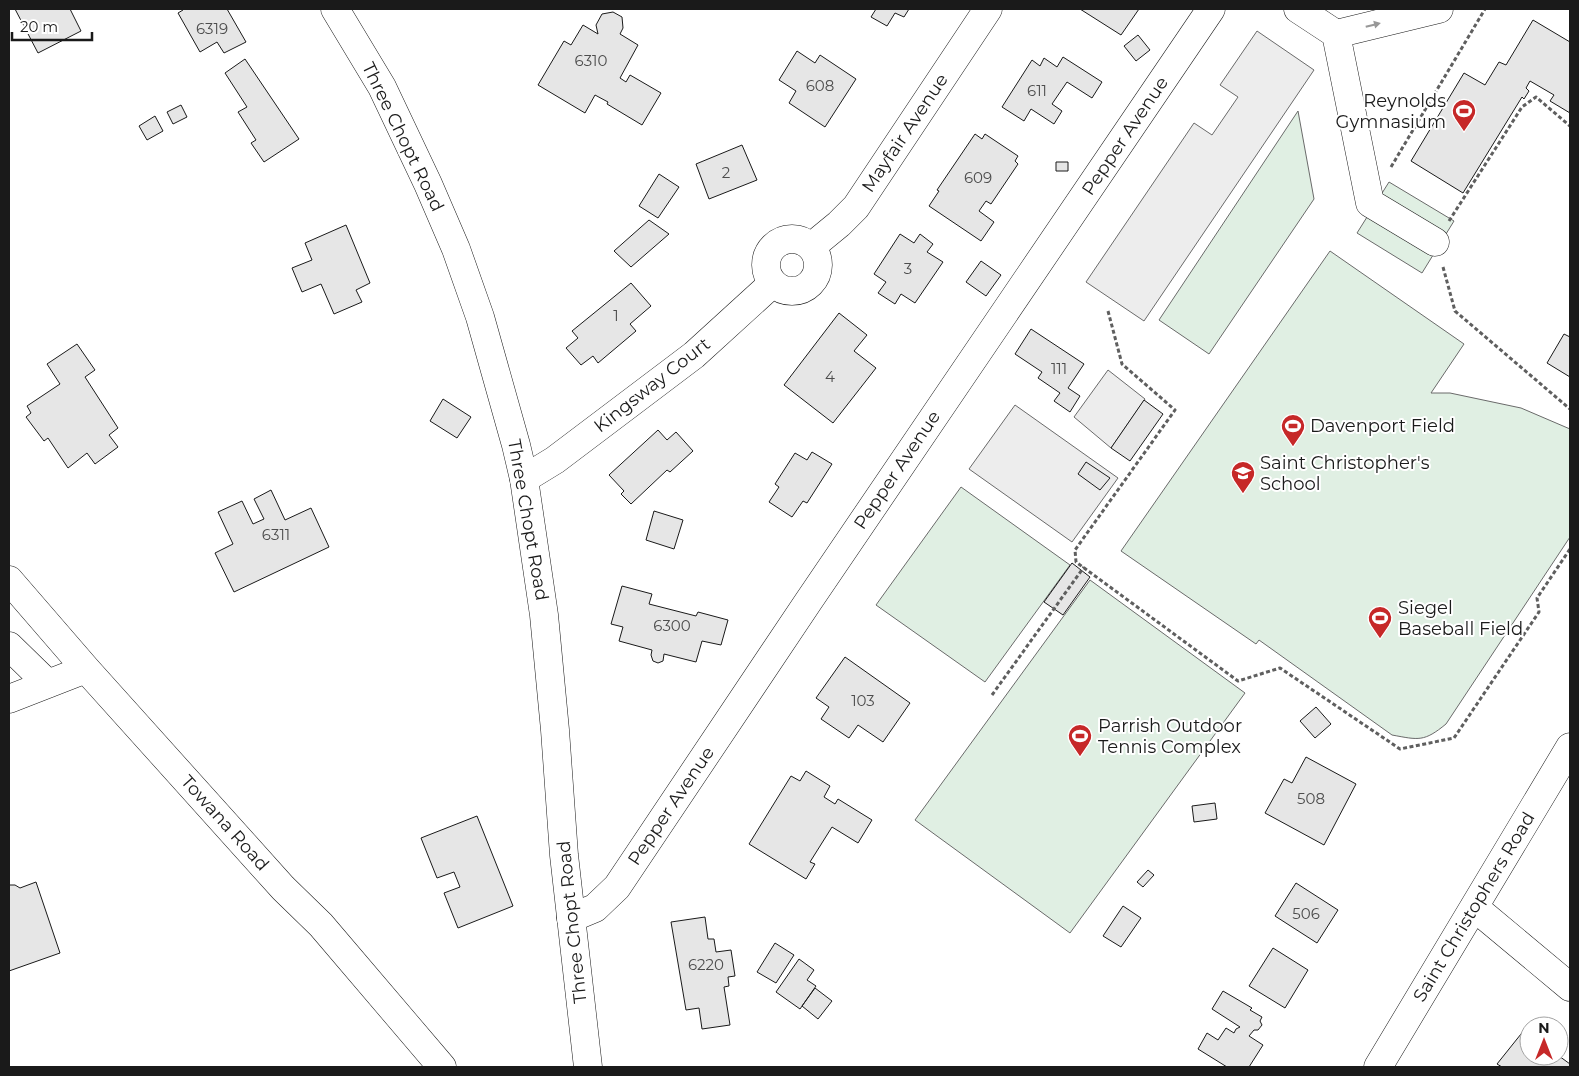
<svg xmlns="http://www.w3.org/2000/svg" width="1579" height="1076" font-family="Montserrat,sans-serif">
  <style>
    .green { fill: #e0efe3; stroke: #6a6a6a }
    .parking { fill: #ededed; stroke: #6a6a6a }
    .building { fill: #e6e6e6; stroke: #1a1a1a }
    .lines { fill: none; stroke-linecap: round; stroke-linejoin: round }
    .minor-casing { stroke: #1a1a1a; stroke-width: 29 }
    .major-casing { stroke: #1a1a1a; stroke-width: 29 }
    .path { stroke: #5f5f5f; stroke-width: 3; stroke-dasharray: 4 2.5; stroke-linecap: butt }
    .minor { stroke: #fff; stroke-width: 28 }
    .major { stroke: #fff; stroke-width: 28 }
    .oneway { fill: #989898 }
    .labels { text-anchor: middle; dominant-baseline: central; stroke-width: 4; stroke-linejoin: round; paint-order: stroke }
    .number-label { font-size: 15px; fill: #4d4d4d }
    .poi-label { font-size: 18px; fill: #1a1a1a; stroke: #fff; text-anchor: start }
    .street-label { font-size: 18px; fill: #1a1a1a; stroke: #fff }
  </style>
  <rect width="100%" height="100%" fill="#fff"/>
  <path class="green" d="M1298 111 1314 199 1209 354 1159 320Z
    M1389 182 1454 221 1422 273 1357 233Z
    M1330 251 1464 344 1431 393H1450L1521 408 1570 429V537L1446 724C1424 742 1419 740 1392 735L1259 640 1256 644 1121 551Z
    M961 487 1070 565 985 682 876 605Z
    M1090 580 1245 693 1070 933 915 820Z"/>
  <path class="parking" d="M1257 31 1314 70 1144 321 1086 282 1194 123 1212 135 1238 97 1220 85Z
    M1108 370 1145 399 1111 448 1074 417Z
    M1015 405 1118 478 1072 542 969 469Z"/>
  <path class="building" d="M15 9H70L81 31 38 53Z
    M182 9H227L246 42 224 53 217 42 200 52 178 13 183 10Z
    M876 9H909L904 17 895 13 887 26 871 17Z
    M1080 9H1139L1121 35Z
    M613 12 622 17 623 28 620 34 638 45 620 78 626 82 630 75 661 93 642 125 607 104 608 102 595 95 585 113 538 85 564 41 571 45 583 25 598 34 596 25 602 14Z
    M1533 20 1570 42V113L1550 101 1554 95 1530 81 1526 88 1529 91 1524 99 1522 97 1463 193 1411 161 1464 73 1485 85 1499 62 1506 65Z
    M1138 35 1150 50 1136 61 1124 46Z
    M797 51 815 63 820 55 856 79 825 127 789 103 796 91 779 80Z
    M1063 57 1102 82 1092 98 1067 82 1052 104 1062 111 1054 124 1031 109 1024 121 1002 107 1032 60 1040 66 1044 58 1057 67Z
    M245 59 299 139 264 162 251 143 256 140 238 112 247 107 225 73Z
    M181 105 187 117 173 124 167 112Z
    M155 116 163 131 147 140 139 126Z
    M975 134 982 139 985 134 1018 156 1015 161 1018 164 991 204 986 201 979 211 994 222 981 241 929 206 939 191 937 190Z
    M742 145 757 180 709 199 696 164Z
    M1056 162H1068V171H1056Z
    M659 174 679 187 658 218 639 206Z
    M649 220 669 234 631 267 614 251Z
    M346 225 370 283 356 290 362 302 334 314 321 284 302 292 292 268 312 260 305 243Z
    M900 234 914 243 920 234 933 244 927 252 943 262 915 303 901 294 895 304 878 293 886 282 874 274Z
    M981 261 1001 275 986 296 966 282Z
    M631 283 651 306 630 324 636 331 598 363 593 356 581 365 566 348 578 338 572 331Z
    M839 313 867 335 854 351 876 368 833 423 784 385Z
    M1031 329 1084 364 1068 388 1080 396 1070 412 1054 401 1060 393 1038 378 1042 372 1015 354Z
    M1564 334 1570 337V377L1547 363Z
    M77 344 95 370 85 377 118 428 109 435 118 447 95 464 87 453 68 468 48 438 44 441 26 417 31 413 27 406 60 384 47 364Z
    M443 399 471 417 457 438 430 421Z
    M1144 400 1163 414 1130 461 1111 448Z
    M658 430 667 440 676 432 693 451 670 472 667 470 631 504 621 494 624 491 609 475Z
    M812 452 832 464 807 503 803 501 792 517 769 502 779 487 775 484 795 453 807 460Z
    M1086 462 1110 478 1100 490 1078 474Z
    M271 490 285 520 311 508 329 547 234 592 215 553 233 544 218 512 242 501 253 524 264 519 254 499Z
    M654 511 683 520 674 549 646 540Z
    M1072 563 1090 577 1063 615 1044 602Z
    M622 586 652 594 649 604 696 616 698 612 728 620 721 645 702 641 696 662 664 654 663 661 658 663 653 661 651 655 652 650 619 641 623 627 611 624Z
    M845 657 910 703 883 742 858 725 849 738 821 719 829 707 816 698Z
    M1316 707 1331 724 1315 738 1300 721Z
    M1306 757 1356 784 1324 845 1265 813 1284 779 1292 783Z
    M806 771 830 786 824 797 835 804 838 799 872 820 858 843 832 827 810 862 815 864 806 879 749 844 791 776 800 781Z
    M1215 803 1217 819 1194 822 1192 806Z
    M477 816 513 906 458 928 444 893 460 887 454 872 437 878 421 838Z
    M1148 870 1154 875 1143 887 1137 882Z
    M36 882 60 953 9 971V885H15L20 888Z
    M1296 883 1338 910 1317 943 1275 916Z
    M1123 906 1141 918 1121 947 1103 936Z
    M705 917 708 939H714L716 952 731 950 735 976 728 977 729 986 724 987 730 1025 702 1029 699 1008 686 1010 671 922Z
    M775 943 794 955 776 983 757 972Z
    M1273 948 1308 970 1285 1008 1249 986Z
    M799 959 814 970 807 980 816 986 800 1009 776 992Z
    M815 988 832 1001 818 1019 802 1006Z
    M1223 991 1252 1008 1250 1010 1262 1017 1260 1021 1262 1025 1258 1030H1254L1249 1036 1263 1045 1249 1067H1227L1198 1049 1207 1033 1218 1040 1226 1028 1234 1033 1236 1029 1240 1027 1212 1009Z
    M1525 1029 1529 1032V1056H1559L1570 1064V1067H1502L1497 1064Z"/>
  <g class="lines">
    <g class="minor-casing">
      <path id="minor" d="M1298 9 1336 34 1439 9
        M1336 34 1370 203 1435 242
        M766 265a26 26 0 1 1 52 0a26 26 0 1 1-52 0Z
        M811 247 839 224 856 207 988 9
        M524 479 555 460 694 355 773 283
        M9 580 86 669 283 888 321 925 442 1067
        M9 646 47 683
        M9 699 86 669
        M1474 907 1570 987
        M571 918 595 908 617 887 808 602 1211 9
        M1378 1067 1570 747"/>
    </g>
    <g class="major-casing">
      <path id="major" d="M335 9 382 87 428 184 456 249 480 317 516 445 524 479 544 615 555 730 564 855 588 1067"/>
    </g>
    <path class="path" d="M1391 167 1485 9
      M1449 221 1522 107 1536 97 1570 126
      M1443 267 1455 311 1570 409
      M1108 311 1122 364 1175 410 1075 550 1076 562 1238 681 1280 668 1400 749 1454 738 1539 612 1537 598 1570 549
      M992 695 1084 567"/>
    <use href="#minor" class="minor"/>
    <use href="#major" class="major"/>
  </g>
  <defs><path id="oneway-solid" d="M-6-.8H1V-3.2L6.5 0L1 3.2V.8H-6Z" transform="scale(1.25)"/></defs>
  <use class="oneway" href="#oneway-solid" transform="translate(1373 25) rotate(-14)"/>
  <defs>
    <g id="stadium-pin" transform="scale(1.25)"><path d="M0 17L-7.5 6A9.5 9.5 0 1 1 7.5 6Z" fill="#c62828" stroke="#fff"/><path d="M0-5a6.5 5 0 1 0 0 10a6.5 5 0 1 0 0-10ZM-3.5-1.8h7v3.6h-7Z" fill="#fff"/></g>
    <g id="school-pin" transform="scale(1.25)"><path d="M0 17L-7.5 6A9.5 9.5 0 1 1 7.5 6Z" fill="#c62828" stroke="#fff"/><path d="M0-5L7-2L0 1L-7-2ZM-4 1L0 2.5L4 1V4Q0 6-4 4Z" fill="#fff"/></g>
  </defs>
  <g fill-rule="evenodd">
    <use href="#stadium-pin" x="1464" y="111"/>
    <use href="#stadium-pin" x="1293" y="426"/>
    <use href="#school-pin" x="1243" y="473"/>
    <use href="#stadium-pin" x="1380" y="618"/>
    <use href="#stadium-pin" x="1080" y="736"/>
  </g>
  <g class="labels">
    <g class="number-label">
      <text x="212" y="28">6319</text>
      <text x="591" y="60">6310</text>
      <text x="820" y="85">608</text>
      <text x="1037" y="90">611</text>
      <text x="726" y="172">2</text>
      <text x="978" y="177">609</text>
      <text x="908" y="268">3</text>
      <text x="616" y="315">1</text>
      <text x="1059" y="368">111</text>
      <text x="830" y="376">4</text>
      <text x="276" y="534">6311</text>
      <text x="672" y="625">6300</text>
      <text x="863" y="700">103</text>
      <text x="1311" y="798">508</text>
      <text x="1306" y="913">506</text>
      <text x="706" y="964">6220</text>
    </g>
    <g class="poi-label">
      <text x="1446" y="101" text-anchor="end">Reynolds<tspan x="1446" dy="21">Gymnasium</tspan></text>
      <text x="1310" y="426">Davenport Field</text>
      <text x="1260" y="463">Saint Christopher's<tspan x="1260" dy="21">School</tspan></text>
      <text x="1398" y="608">Siegel<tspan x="1398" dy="21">Baseball Field</tspan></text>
      <text x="1098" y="726">Parrish Outdoor<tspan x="1098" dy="21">Tennis Complex</tspan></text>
    </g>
    <g class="street-label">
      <text transform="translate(905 133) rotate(-56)">Mayfair Avenue</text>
      <text transform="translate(1125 136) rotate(-56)">Pepper Avenue</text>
      <text transform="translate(403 137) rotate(64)">Three Chopt Road</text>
      <text transform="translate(652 385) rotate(-38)">Kingsway Court</text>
      <text transform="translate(897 470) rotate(-56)">Pepper Avenue</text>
      <text transform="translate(528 520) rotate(80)">Three Chopt Road</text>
      <text transform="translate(671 806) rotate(-56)">Pepper Avenue</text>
      <text transform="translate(225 823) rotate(48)">Towana Road</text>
      <text transform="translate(1474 907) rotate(-59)">Saint Christophers Road</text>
      <text transform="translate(572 922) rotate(-96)">Three Chopt Road</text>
    </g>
  </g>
  <rect width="1579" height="1076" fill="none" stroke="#1a1a1a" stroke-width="20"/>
  <g transform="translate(1544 1041)"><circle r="24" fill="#ffffff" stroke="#a3a3a3"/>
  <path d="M0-4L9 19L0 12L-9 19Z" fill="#c62828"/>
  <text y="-8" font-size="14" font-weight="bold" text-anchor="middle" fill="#1a1a1a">N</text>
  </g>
  <path d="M12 32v8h80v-8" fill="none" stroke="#1a1a1a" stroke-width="2.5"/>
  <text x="20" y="32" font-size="15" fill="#1a1a1a" stroke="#ffffff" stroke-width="4" paint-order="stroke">20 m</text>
</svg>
